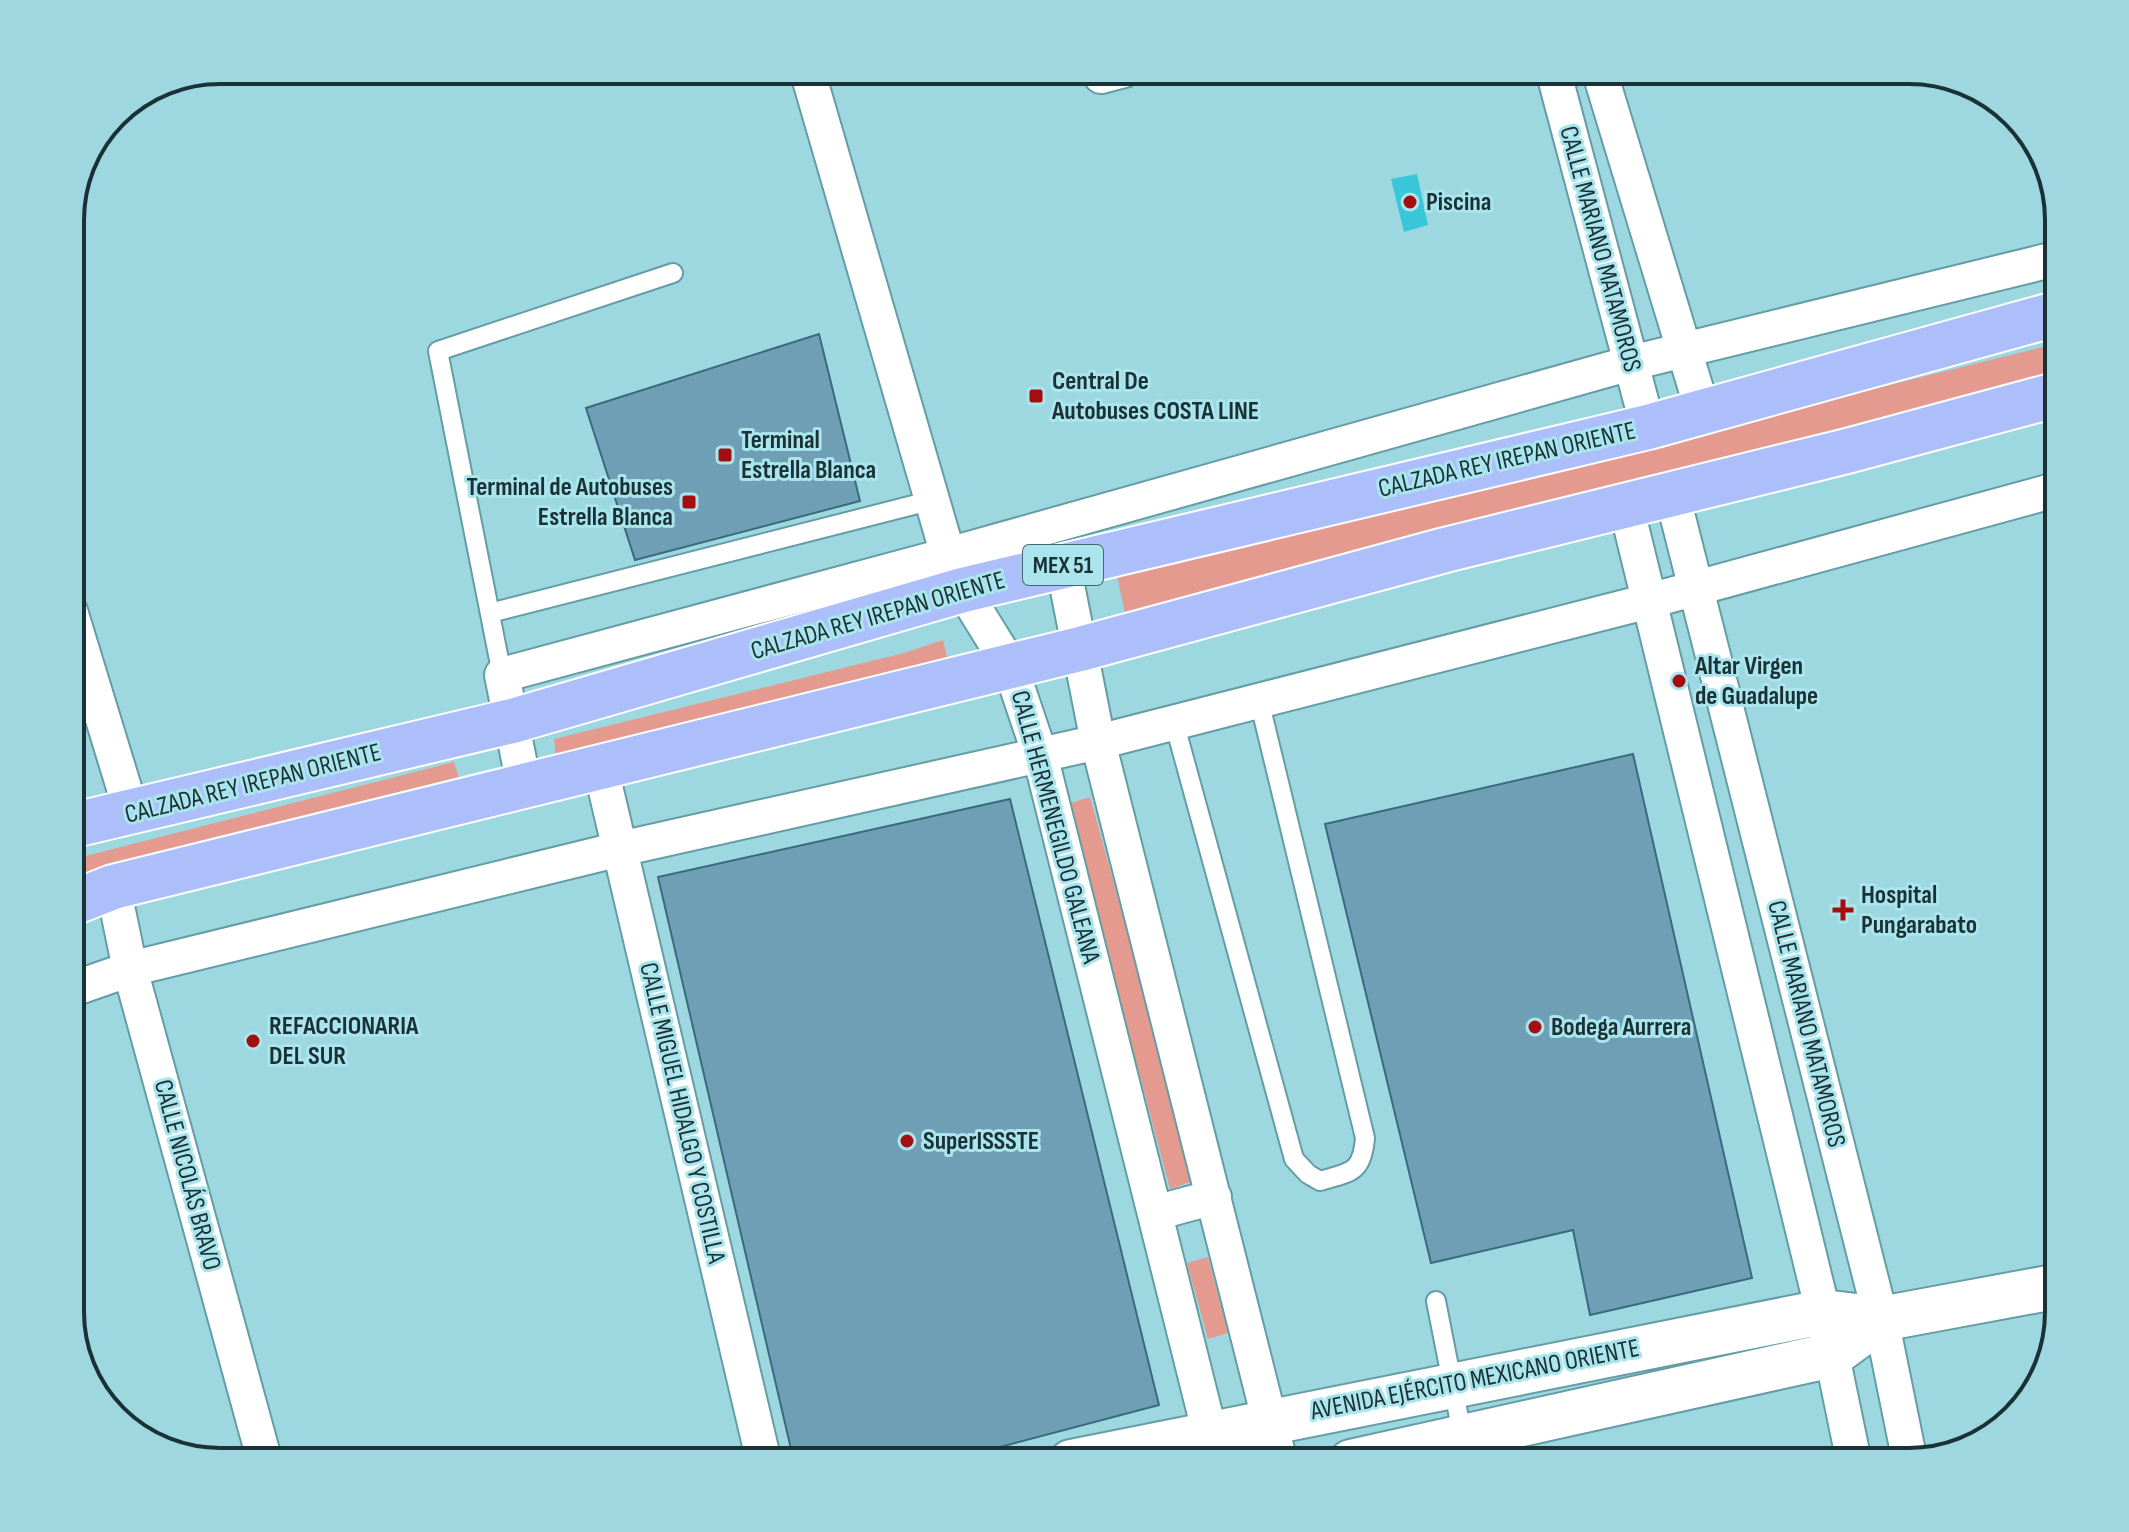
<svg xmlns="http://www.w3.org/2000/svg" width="2129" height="1532" font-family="'Sofia Sans Condensed',sans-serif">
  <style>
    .green { fill: #e49a8f }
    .water { fill: #38c6d8 }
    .building { fill: #6f9fb5; stroke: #3b6a7f; stroke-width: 2 }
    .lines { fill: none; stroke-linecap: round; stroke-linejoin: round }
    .lane-casing { stroke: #649da6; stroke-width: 22 }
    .street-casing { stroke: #649da6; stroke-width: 38 }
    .secondary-casing { stroke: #649da6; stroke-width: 48 }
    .primary-casing { stroke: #fff; stroke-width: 48 }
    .lane { stroke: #fff; stroke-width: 18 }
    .street { stroke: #fff; stroke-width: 34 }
    .secondary { stroke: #fff; stroke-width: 44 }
    .primary { stroke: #acbffa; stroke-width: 44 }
    .poi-dot { fill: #a50e0f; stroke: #aae5ee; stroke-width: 3 }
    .labels { text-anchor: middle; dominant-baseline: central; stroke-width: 6; stroke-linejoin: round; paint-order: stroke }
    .shield { fill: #aae5ee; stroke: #45686c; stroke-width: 2 }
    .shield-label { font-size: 24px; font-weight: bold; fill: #1a3235 }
    .poi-label { font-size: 26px; font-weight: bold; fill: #1a3235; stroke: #aae5ee; text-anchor: start }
    .street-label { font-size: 26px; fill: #1a3235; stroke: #aae5ee }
    .rim { fill: none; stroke: #1a3235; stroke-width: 4 }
  </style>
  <rect width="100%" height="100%" fill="#9dd8e1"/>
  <path class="green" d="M2059 343V372L1125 613 1117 576Z
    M943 640 949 665 556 758 554 739 904 653Z
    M454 762 462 788 70 884V860Z
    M1090 797 1196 1180 1170 1189 1068 804Z
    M1208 1257 1228 1333 1208 1339 1187 1263Z"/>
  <path class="water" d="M1417 174 1428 225 1404 232 1391 179Z"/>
  <path class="building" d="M819 334 860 501 635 560 586 408Z
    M1633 754 1752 1278 1590 1315 1573 1230 1431 1263 1325 824Z
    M1010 799 1159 1405 943 1462H794L658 877Z"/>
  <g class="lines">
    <g class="lane-casing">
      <path id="lane" d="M490 613 933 500
        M502 675 438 351 673 273
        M1174 722 1294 1159 1308 1174 1320 1181C1351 1172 1362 1173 1365 1138L1259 700
        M1436 1301 1463 1438"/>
    </g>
    <g class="street-casing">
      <path id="street" d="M807 70 948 555 963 590 1010 666 1040 755 1217 1462
        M1553 70 1648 427
        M1599 70 1703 412
        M1101 76 1124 70
        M1672 494 1881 1319 1910 1462
        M1626 506 1823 1312 1854 1462
        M1063 565 1098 742 1280 1462
        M70 611 132 814
        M600 765 764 1462
        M524 785 502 675 948 555 1631 363 2059 258
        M113 887 130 969 265 1462
        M70 990 130 969 620 849 1098 742 1649 601 2059 489
        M1155 1213 1214 1197"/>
    </g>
    <g class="secondary-casing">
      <path id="secondary" d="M1071 1462 1823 1312 1881 1319
        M1351 1462 1832 1355 1881 1319 2059 1286"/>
    </g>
    <g class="primary-casing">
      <path id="primary" d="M70 826 512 721 963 590 1648 427 2059 313
        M70 904 113 887 1080 649 1445 550 1847 451 2059 394"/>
    </g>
    <use href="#lane" class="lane"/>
    <use href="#street" class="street"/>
    <use href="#secondary" class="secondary"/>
    <use href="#primary" class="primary"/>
  </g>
  <g class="poi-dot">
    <circle cx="1410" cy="202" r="8"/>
    <rect x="1028" y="388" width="16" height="16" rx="4"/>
    <rect x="717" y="447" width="16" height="16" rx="4"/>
    <rect x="681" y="494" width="16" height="16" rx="4"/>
    <circle cx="1679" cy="681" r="8"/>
    <path d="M1839 898h8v8h8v8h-8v8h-8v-8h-8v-8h8z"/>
    <circle cx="1535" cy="1027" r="8"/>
    <circle cx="253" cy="1041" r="8"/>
    <circle cx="907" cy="1141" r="8"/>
  </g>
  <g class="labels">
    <rect class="shield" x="1023" y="545" width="80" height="40" rx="6"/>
    <g class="shield-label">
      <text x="1063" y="565">MEX 51</text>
    </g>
    <g class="poi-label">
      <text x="1426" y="202">Piscina</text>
      <text x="1052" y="381">Central De<tspan x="1052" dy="30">Autobuses COSTA LINE</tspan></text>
      <text x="741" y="440">Terminal<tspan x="741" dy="30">Estrella Blanca</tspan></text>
      <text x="673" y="487" text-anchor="end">Terminal de Autobuses<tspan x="673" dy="30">Estrella Blanca</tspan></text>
      <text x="1695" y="666">Altar Virgen<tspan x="1695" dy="30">de Guadalupe</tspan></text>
      <text x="1861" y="895">Hospital<tspan x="1861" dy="30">Pungarabato</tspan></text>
      <text x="269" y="1026">REFACCIONARIA<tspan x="269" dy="30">DEL SUR</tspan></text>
      <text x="1551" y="1027">Bodega Aurrera</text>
      <text x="923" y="1141">SuperISSSTE</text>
    </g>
    <g class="street-label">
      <text transform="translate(1600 249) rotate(75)">CALLE MARIANO MATAMOROS</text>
      <text transform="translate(1507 460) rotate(-13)">CALZADA REY IREPAN ORIENTE</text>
      <text transform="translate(878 616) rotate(-16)">CALZADA REY IREPAN ORIENTE</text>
      <text transform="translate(253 784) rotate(-14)">CALZADA REY IREPAN ORIENTE</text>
      <text transform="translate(1055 827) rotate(75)">CALLE HERMENEGILDO GALEANA</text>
      <text transform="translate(1806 1024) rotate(76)">CALLE MARIANO MATAMOROS</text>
      <text transform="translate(682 1113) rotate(77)">CALLE MIGUEL HIDALGO Y COSTILLA</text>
      <text transform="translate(187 1175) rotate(75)">CALLE NICOLÁS BRAVO</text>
      <text transform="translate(1475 1380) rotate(-11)">AVENIDA EJÉRCITO MEXICANO ORIENTE</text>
    </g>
  </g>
  <path d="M0 0H2129V1532H0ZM220 84H1909A136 136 0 0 1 2045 220V1312A136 136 0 0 1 1909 1448H220A136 136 0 0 1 84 1312V220A136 136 0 0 1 220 84Z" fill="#9ed7df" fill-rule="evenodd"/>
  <path class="rim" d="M220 84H1909A136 136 0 0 1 2045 220V1312A136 136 0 0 1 1909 1448H220A136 136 0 0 1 84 1312V220A136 136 0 0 1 220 84Z"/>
</svg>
